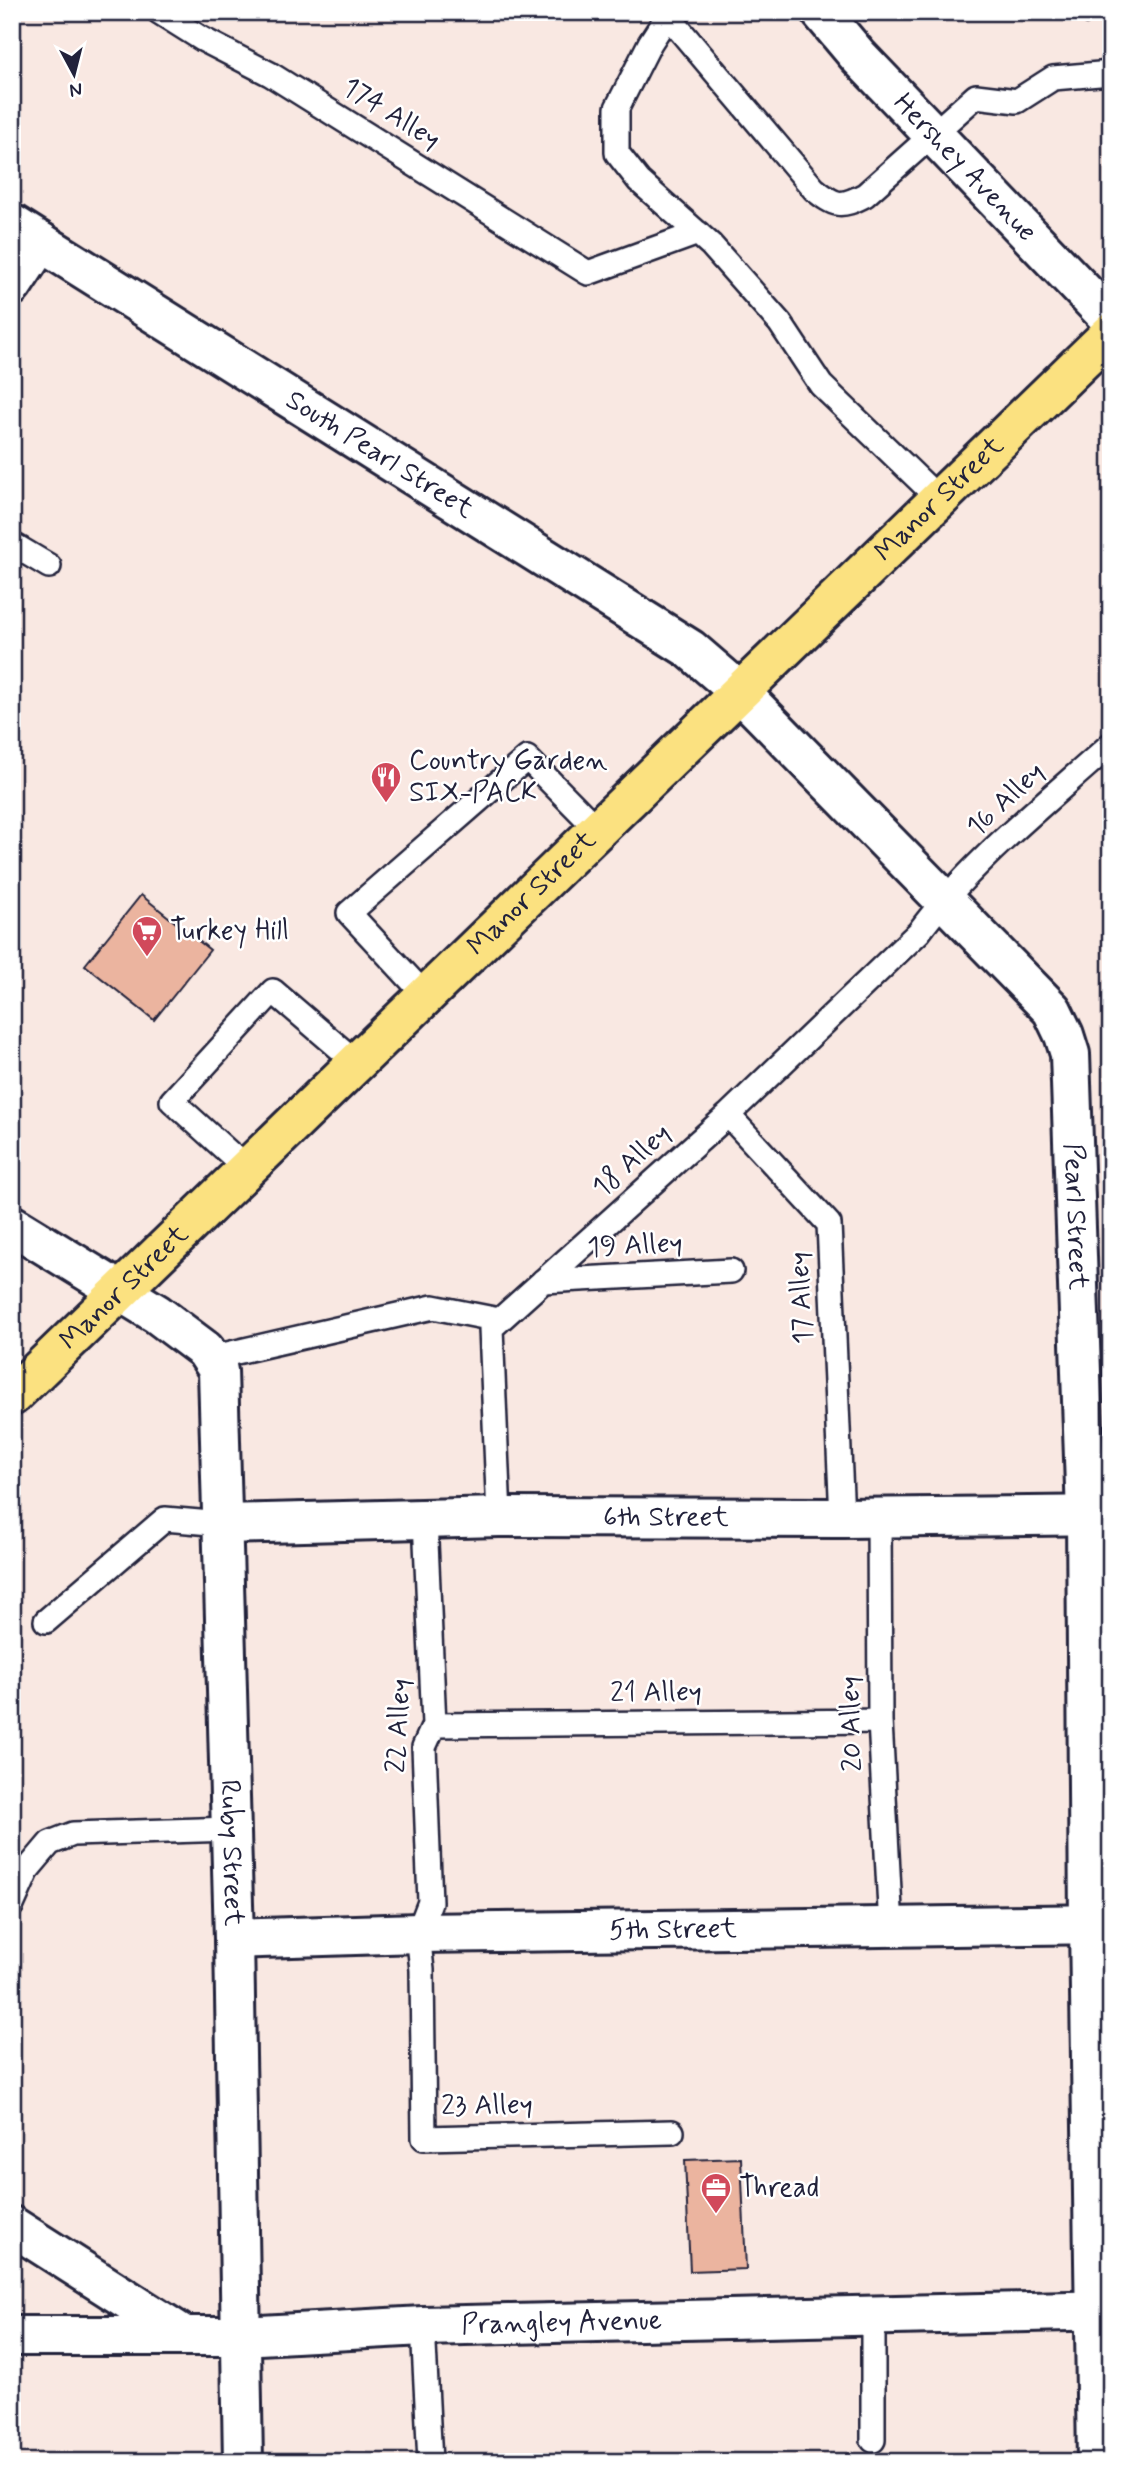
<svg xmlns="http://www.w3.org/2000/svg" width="1123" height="2474" font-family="Mynerve,sans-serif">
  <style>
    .building { fill: #ebb49f; stroke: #22223b; stroke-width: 2 }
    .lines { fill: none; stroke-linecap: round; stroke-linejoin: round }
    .service-casing { stroke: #22223b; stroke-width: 28 }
    .minor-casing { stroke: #22223b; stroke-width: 44 }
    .secondary-casing { stroke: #22223b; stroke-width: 44 }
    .primary-casing { stroke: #22223b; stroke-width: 44 }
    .service { stroke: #fff; stroke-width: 23 }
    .minor { stroke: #fff; stroke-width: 38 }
    .secondary { stroke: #fff; stroke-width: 38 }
    .primary { stroke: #fbe180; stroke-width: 38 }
    .labels { text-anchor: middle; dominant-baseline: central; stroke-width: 5; stroke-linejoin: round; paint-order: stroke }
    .street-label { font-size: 28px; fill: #22223b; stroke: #fff }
    .poi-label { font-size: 28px; fill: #22223b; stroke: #fff; text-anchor: start }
  </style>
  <rect width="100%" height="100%" fill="#f9e8e2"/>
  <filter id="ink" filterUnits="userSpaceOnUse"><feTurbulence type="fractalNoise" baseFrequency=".0143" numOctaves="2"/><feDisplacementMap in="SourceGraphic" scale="14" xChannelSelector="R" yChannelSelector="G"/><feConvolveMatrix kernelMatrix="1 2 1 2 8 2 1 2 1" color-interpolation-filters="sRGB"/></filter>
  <g filter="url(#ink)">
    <path class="building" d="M1072 12H1103L1087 25Z
      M141 895 210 950 154 1020 85 965Z
      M741 2158 746 2269 690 2271 685 2160Z"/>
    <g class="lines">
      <g class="service-casing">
        <path id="service" d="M159 12 202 39 270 74 588 273 698 233
          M670 12 650 43 617 108V153L639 181 711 245 780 323 821 385 939 499
          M668 16 814 189C835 206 840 208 865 195L976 96 1017 101 1053 78 1111 73
          M12 544 49 566
          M426 996 349 913 527 758 598 830
          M728 1115 829 1224 842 1518
          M247 1169 172 1101 273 991 357 1063
          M543 1281 731 1271
          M210 1358 433 1307 499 1320
          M499 1517 491 1328 728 1115 919 932C970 862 1047 802 1111 744
          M879 1517 880 1721 891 1928
          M425 1519 434 1725 424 1747 430 1902 418 1933 422 1970 424 2138 672 2132
          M46 1621 165 1519 222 1524
          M434 1725 880 1721
          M12 1905 28 1869 50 1843 73 1834 231 1829
          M423 2326 430 2462
          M873 2440V2314"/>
      </g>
      <g class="minor-casing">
        <g id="minor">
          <path id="s1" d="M12 224 690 649 740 692 1052 1010 1064 1035 1070 1054 1086 1516 1089 1925 1097 2462"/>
          <path d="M12 286 41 242"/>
          <path id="s2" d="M12 1225 157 1314 205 1350 218 1370 234 1939 243 2462"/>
          <path id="s3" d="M222 1524 499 1517 842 1518 1111 1515"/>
          <path id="s4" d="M234 1939 418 1933 1111 1924"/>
          <path d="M12 2226 183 2335"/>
          <path id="s5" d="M12 2336H242L423 2326 1111 2310"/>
        </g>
      </g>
      <g class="secondary-casing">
        <g id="secondary">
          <path id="s6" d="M821 12 858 56 1111 320"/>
        </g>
      </g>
      <g class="primary-casing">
        <g id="primary">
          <path id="s7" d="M12 1396 1111 333"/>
        </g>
      </g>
      <use href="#service" class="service"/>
      <use href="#minor" class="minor"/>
      <use href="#secondary" class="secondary"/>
      <use href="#primary" class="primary"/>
    </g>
  </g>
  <defs>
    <g id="restaurant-pin" transform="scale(1.575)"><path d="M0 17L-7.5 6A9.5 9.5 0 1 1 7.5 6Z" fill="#d1495b" stroke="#fff"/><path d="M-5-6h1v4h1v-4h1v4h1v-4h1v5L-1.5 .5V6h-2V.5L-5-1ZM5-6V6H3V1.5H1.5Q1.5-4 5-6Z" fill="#fff"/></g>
    <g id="supermarket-pin" transform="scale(1.575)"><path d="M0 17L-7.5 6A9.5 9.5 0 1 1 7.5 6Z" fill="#d1495b" stroke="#fff"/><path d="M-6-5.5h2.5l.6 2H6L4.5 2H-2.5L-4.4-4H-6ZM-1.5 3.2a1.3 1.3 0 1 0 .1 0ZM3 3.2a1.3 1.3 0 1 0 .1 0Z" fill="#fff"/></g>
    <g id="office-pin" transform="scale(1.575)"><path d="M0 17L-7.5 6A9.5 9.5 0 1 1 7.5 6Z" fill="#d1495b" stroke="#fff"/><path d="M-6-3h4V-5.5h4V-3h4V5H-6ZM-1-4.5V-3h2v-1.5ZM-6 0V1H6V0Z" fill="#fff"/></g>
  </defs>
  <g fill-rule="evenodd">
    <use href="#restaurant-pin" x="386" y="777"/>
    <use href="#supermarket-pin" x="147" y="931"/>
    <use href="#office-pin" x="716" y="2188"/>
  </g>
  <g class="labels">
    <g class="street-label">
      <text transform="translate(391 114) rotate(32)">174 Alley</text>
      <text stroke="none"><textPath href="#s6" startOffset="212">Hershey Avenue</textPath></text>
      <text stroke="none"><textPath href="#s1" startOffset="434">South Pearl Street</textPath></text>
      <text stroke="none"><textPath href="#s7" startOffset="1290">Manor Street</textPath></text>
      <text transform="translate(1006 800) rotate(-43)">16 Alley</text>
      <text stroke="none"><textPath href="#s7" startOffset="723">Manor Street</textPath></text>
      <text transform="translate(632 1161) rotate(-42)">18 Alley</text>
      <text stroke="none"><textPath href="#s1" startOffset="1522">Pearl Street</textPath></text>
      <text transform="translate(635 1246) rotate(-3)">19 Alley</text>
      <text stroke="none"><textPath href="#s7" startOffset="156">Manor Street</textPath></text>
      <text transform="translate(802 1298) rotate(-93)">17 Alley</text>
      <text stroke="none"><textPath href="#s3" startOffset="444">6th Street</textPath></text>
      <text transform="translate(656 1693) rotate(-1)">21 Alley</text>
      <text transform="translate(852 1724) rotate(-92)">20 Alley</text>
      <text transform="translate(399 1726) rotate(-87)">22 Alley</text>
      <text stroke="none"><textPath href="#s2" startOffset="737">Ruby Street</textPath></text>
      <text stroke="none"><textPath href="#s4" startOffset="439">5th Street</textPath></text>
      <text transform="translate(487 2106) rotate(-1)">23 Alley</text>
      <text stroke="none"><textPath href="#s5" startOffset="550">Prangley Avenue</textPath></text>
    </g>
    <g class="poi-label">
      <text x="409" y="761">Country Garden<tspan x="409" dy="32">SIX-PACK</tspan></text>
      <text x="170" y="931">Turkey Hill</text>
      <text x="739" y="2188">Thread</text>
    </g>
  </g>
  <rect width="1123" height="2474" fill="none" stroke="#fff" stroke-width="42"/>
  <rect x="21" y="21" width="1081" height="2432" fill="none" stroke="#22223b" stroke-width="2.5" filter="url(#ink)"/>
  <g transform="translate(74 74) rotate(173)" stroke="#ffffff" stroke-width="5" paint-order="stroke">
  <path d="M0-5L12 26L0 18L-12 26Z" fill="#22223b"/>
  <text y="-10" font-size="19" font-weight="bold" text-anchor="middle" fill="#22223b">N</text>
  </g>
</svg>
